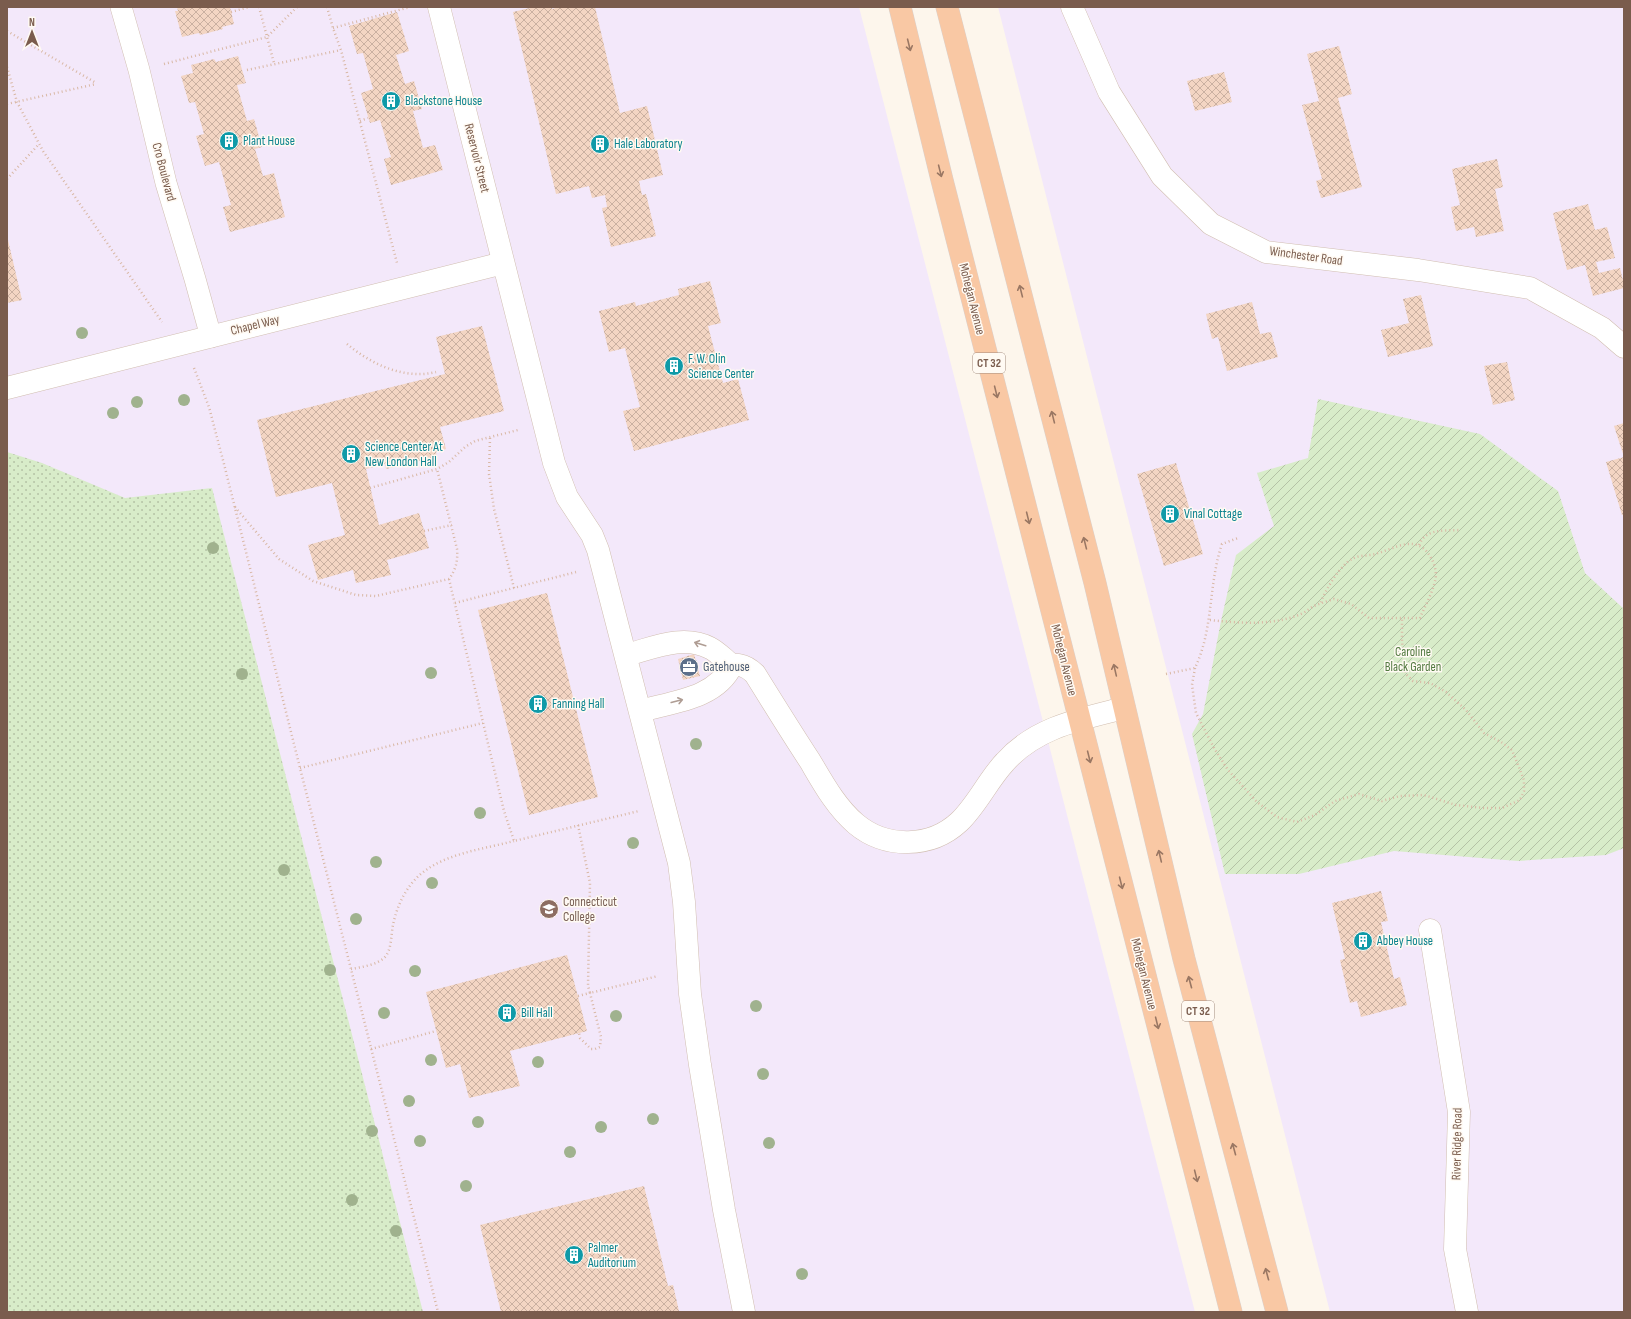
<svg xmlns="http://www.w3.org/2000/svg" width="1631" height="1319" font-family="'Sofia Sans Condensed',sans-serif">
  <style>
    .education { fill: #f3e8fa }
    .grass { fill: url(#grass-dots) }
    .garden { fill: url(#garden-furrows) }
    .building { fill: url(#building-cross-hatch) }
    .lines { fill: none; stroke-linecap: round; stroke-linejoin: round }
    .pedestrian-casing { stroke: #d1beb0; stroke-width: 22 }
    .minor-casing { stroke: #d1beb0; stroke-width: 23 }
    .trunk-casing { stroke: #dad1cd; stroke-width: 23 }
    .path { stroke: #d9b8a5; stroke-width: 2.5; stroke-dasharray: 1 3; stroke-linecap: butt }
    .pedestrian { stroke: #fff; stroke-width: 21 }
    .minor { stroke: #fff; stroke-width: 22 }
    .trunk { stroke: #f9c8a4; stroke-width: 22 }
    .tree { fill: #a0b28e }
    .oneway { stroke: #9a7763 }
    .oneway2 { stroke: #af9d94 }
    .labels { text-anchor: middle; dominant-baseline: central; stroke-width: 3; stroke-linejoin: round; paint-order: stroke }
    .shield { fill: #fffaf3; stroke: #a28b7f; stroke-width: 1 }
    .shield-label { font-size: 12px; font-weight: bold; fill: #7a5c4d }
    .culture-label { font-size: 13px; fill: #0d838f; stroke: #fffaf3; text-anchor: start }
    .street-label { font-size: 13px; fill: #7a5c4d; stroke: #fffaf3 }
    .park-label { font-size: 13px; fill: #537a41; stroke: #fffaf3 }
    .service-label { font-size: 13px; fill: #4e5e75; stroke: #fffaf3; text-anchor: start }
    .education-label { font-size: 13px; fill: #785e54; stroke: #fffaf3; text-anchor: start }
  </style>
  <defs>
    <pattern id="grass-dots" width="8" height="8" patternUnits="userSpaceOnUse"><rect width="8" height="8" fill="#d8ecc9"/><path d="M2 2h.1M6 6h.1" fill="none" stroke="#b4c2a5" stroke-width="1.8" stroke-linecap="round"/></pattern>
    <pattern id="garden-furrows" width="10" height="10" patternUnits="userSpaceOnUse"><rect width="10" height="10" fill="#d8ecc9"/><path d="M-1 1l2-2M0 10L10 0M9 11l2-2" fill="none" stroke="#b4c2a5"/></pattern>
    <pattern id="building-cross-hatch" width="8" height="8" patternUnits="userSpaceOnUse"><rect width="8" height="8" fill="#f3d5c3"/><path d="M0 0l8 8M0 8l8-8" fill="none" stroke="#cab0a1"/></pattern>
  </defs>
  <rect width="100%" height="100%" fill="#fdf6ec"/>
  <path class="education" d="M7 7H859L1195 1312H7Z
    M998 7H1624V1312H1330Z"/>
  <path class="grass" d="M7 452 42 463 125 498 212 488 423 1312H7Z"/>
  <path class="garden" d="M1318 399 1480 434 1558 491 1585 573 1624 609V848L1606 855 1518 861 1394 851 1299 874H1225L1192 734 1203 714 1221 621 1236 555 1274 526 1257 473 1308 458Z"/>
  <path class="building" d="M177 7H230L234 24 222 27 223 29 200 35 199 33 182 37 175 11H178Z
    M534 7H552V9L559 7H595L620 113 647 106 663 175 639 181 642 195 646 194 656 236 611 247 602 208 607 207 605 195 592 198 589 186 556 194 513 12Z
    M397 12 409 51 396 55 405 84 414 81 422 109 413 111 423 148 435 145 443 170 391 185 384 159 391 157 380 120 370 123 361 93 373 89 363 53 357 54 349 26Z
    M1339 46 1352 94 1338 98 1362 187 1321 198 1316 181 1322 179 1302 105 1319 101 1307 54Z
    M238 56 246 83 237 85 247 121 254 119 262 147 255 149 263 176 274 173 285 217 230 232 223 207 231 205 219 162 205 166 196 136 204 134 195 102 189 103 181 76 193 73 191 65 214 59 216 62Z
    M1224 72 1232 102 1195 111 1187 81Z
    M1497 159 1503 187 1495 189 1504 231 1476 237 1474 227 1456 231 1451 207 1460 205 1452 169Z
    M1588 204 1595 230 1607 227 1615 258 1596 262 1599 273 1620 268 1624 285V288L1593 296 1585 265 1567 270 1553 213Z
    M8 240 22 300 7 303V241Z
    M710 281 721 323 708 326 723 383 738 379 749 420 634 451 623 411 640 407 625 348 609 352 599 311 635 302 636 306 679 295 678 289Z
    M1421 295 1433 346 1388 357 1381 330 1409 323 1403 299Z
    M1252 302 1260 334 1271 332 1278 357 1227 371 1218 337 1212 339 1206 314Z
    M482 326 504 411 440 427 446 449 436 452 437 457 386 469 385 464 366 469 379 525 419 513 429 548 387 560 391 575 356 583 353 570 318 580 308 545 345 535 332 483 276 497 257 420 445 374 436 337Z
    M1507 362 1515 400 1493 405 1484 366Z
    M1624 423V457L1614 426Z
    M1624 457V515H1622L1606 462Z
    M1176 463 1203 554 1164 566 1137 474Z
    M547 593 598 797 529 815 478 610Z
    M694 654 700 676 683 680 678 659Z
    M1381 891 1388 921 1381 922 1394 979 1400 977 1407 1005 1361 1017 1357 1001 1350 1003 1340 960 1345 959 1332 903Z
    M567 955 587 1031 510 1051 520 1086 469 1098 460 1064 446 1068 426 992Z
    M644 1186 668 1286 673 1285 679 1311 501 1312 480 1225Z"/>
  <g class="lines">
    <g class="pedestrian-casing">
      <path id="pedestrian" d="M121 7 139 70 166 183 195 279 211 337"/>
    </g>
    <g class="minor-casing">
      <path id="minor" d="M439 7 554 463 567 497 592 535 598 550 679 863 684 902 690 994 700 1065 724 1210 744 1312
        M1072 7 1109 92 1162 176 1211 224 1266 252 1418 270 1530 288 1602 328 1624 347
        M7 388 503 263
        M626 655C653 648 683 634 710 648 717 651 728 663 732 665 734 665 736 665 739 665 745 666 750 669 755 674 773 703 791 732 810 761 823 783 836 807 856 824 886 849 931 848 959 822 977 805 988 780 1005 762 1036 727 1081 719 1124 708
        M640 711C672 702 716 699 732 665
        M1430 930 1459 1112 1455 1249 1467 1312"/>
    </g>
    <g class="trunk-casing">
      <path id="trunk" d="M900 7 942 180 1231 1312
        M947 7 1095 583 1184 959 1277 1312"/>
    </g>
    <path class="path" d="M259 7 274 63
      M327 7 333 28 341 50 397 263
      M231 12 249 7
      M333 28 410 7
      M7 31 96 83
      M164 64 267 37 297 7
      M7 67 17 102 43 151 162 322
      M247 70 341 50
      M7 104 96 84
      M360 121 368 118
      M7 179 39 144
      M347 344C371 364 404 380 436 372
      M194 368 209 407 224 464 300 768 438 1312
      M490 438 489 474 494 509 514 588
      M370 488 437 469 449 462 465 447 475 441 518 430
      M235 507 279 559 313 581 356 595 376 596 449 579C456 569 458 561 457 549L437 469
      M424 531 452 525
      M1419 545C1426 528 1444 531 1460 530
      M449 579 504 811 514 841 639 811
      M455 603 576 572
      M1210 620C1239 623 1273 626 1301 614 1306 612 1310 608 1314 606 1321 603 1328 601 1334 599L1351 604 1369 618H1420C1425 606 1432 594 1435 581 1437 574 1435 564 1431 558 1417 532 1395 549 1375 554 1368 556 1360 555 1354 558 1340 564 1325 591 1320 604
      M1195 668 1192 685 1196 713 1214 748 1228 770 1257 802 1277 817 1297 822 1315 815 1335 801 1359 794 1382 801 1400 796 1424 795 1456 805 1484 808H1502L1520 800 1524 791V780L1512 750 1501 742 1484 733 1466 710 1446 692 1430 683 1413 681 1405 673 1402 641V618
      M1166 674 1195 668C1214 628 1208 585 1222 544L1238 538
      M300 768 483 723
      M578 825 590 883 588 986 590 993 658 976
      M351 969C362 967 377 965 385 957 392 949 391 934 393 925 397 905 407 885 422 873 447 853 484 849 514 841
      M578 996 590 993 601 1037 600 1047 595 1049H591L580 1038 579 1033
      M371 1049 436 1031"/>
    <use href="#pedestrian" class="pedestrian"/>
    <use href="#minor" class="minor"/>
    <use href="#trunk" class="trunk"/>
  </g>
  <g class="tree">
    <circle cx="82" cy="333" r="6"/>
    <circle cx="184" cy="400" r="6"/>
    <circle cx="137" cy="402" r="6"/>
    <circle cx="113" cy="413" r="6"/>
    <circle cx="213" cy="548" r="6"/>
    <circle cx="431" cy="673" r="6"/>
    <circle cx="242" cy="674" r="6"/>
    <circle cx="696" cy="744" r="6"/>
    <circle cx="480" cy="813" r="6"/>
    <circle cx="633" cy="843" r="6"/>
    <circle cx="376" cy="862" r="6"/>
    <circle cx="284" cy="870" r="6"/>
    <circle cx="432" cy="883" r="6"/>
    <circle cx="356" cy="919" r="6"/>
    <circle cx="330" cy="970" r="6"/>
    <circle cx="415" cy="971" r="6"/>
    <circle cx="756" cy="1006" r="6"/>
    <circle cx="384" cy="1013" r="6"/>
    <circle cx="616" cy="1016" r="6"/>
    <circle cx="431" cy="1060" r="6"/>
    <circle cx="538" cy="1062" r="6"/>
    <circle cx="763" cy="1074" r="6"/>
    <circle cx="409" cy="1101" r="6"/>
    <circle cx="653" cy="1119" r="6"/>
    <circle cx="478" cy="1122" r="6"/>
    <circle cx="601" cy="1127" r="6"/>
    <circle cx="372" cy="1131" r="6"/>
    <circle cx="420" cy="1141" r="6"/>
    <circle cx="769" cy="1143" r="6"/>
    <circle cx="570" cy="1152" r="6"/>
    <circle cx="466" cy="1186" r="6"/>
    <circle cx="352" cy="1200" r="6"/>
    <circle cx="396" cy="1231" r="6"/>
    <circle cx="802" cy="1274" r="6"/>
  </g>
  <defs><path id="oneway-shaft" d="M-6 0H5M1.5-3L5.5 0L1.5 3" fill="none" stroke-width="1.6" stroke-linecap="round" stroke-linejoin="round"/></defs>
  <g class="oneway">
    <use href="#oneway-shaft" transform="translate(909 45) rotate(76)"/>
    <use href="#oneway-shaft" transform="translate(940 171) rotate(76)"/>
    <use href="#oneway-shaft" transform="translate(1021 291) rotate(-104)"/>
    <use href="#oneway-shaft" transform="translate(996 392) rotate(76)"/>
    <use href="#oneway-shaft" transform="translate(1053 417) rotate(-104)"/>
    <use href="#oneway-shaft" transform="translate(1028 518) rotate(76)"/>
    <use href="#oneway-shaft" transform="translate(1085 543) rotate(-104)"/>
    <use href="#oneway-shaft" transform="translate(1115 670) rotate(-103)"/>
    <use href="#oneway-shaft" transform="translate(1089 757) rotate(76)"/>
    <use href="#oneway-shaft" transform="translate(1160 856) rotate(-103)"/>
    <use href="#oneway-shaft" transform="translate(1121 883) rotate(76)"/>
    <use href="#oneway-shaft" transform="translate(1190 982) rotate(-105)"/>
    <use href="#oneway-shaft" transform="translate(1157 1023) rotate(76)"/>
    <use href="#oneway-shaft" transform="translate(1234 1149) rotate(-105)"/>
    <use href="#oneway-shaft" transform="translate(1196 1176) rotate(76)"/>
    <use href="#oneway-shaft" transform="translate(1267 1274) rotate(-105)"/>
  </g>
  <g class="oneway2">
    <use href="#oneway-shaft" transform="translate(700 644) rotate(-163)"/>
    <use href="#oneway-shaft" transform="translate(677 701) rotate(-14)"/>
  </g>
  <defs>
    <g id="building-disc" transform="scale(1)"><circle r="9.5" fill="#0f9aa8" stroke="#fffaf3"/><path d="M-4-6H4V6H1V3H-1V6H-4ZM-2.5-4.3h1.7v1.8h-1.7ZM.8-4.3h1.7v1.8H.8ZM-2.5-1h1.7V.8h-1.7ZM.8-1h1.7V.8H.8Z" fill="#fff"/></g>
    <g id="office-disc" transform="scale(1)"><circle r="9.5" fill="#5c6f8a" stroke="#fffaf3"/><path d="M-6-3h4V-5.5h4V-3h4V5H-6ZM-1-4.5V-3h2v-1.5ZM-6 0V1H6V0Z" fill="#fff"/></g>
    <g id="university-disc" transform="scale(1)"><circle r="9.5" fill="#8d6e63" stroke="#fffaf3"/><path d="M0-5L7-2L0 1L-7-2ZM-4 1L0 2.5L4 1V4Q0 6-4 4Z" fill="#fff"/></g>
  </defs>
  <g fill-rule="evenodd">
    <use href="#building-disc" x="391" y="101"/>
    <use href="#building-disc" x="229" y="141"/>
    <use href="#building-disc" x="600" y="144"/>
    <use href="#building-disc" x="674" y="366"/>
    <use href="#building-disc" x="351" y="454"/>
    <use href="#building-disc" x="1170" y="514"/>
    <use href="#office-disc" x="689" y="667"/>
    <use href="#building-disc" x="538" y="704"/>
    <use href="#university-disc" x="549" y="909"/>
    <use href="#building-disc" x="1363" y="941"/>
    <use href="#building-disc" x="507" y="1013"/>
    <use href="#building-disc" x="574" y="1255"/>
  </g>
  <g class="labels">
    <g class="shield">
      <rect x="973" y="353" width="32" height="20" rx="3"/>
      <rect x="1182" y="1001" width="32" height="20" rx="3"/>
    </g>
    <g class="shield-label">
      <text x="989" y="363">CT 32</text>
      <text x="1198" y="1011">CT 32</text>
    </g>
    <g class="culture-label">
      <text x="405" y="101">Blackstone House</text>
      <text x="243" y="141">Plant House</text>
      <text x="614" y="144">Hale Laboratory</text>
      <text x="688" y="359">F. W. Olin<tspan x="688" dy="15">Science Center</tspan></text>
      <text x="365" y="447">Science Center At<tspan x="365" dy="15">New London Hall</tspan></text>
      <text x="1184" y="514">Vinal Cottage</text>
      <text x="552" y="704">Fanning Hall</text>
      <text x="1377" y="941">Abbey House</text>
      <text x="521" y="1013">Bill Hall</text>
      <text x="588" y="1248">Palmer<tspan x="588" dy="15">Auditorium</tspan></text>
    </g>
    <g class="street-label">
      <text transform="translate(477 158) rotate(76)">Reservoir Street</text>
      <text transform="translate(164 172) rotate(75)">Cro Boulevard</text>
      <text transform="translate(1306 256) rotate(8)">Winchester Road</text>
      <text transform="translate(972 299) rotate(76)">Mohegan Avenue</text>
      <text transform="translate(255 325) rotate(-14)">Chapel Way</text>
      <text transform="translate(1064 660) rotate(76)">Mohegan Avenue</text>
      <text transform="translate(1144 974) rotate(76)">Mohegan Avenue</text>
      <text transform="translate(1457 1144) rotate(-89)">River Ridge Road</text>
    </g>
    <g class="park-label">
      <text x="1413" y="652">Caroline<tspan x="1413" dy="15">Black Garden</tspan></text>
    </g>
    <g class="service-label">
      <text x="703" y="667">Gatehouse</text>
    </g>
    <g class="education-label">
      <text x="563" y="902">Connecticut<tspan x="563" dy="15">College</tspan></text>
    </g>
  </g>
  <rect width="1631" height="1319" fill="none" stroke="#7a5c4d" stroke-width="16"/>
  <g transform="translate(32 32)" stroke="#fffaf3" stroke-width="3" paint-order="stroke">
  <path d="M0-3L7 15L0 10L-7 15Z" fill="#7a5c4d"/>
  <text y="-6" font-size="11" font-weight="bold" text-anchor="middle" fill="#7a5c4d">N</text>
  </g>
</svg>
